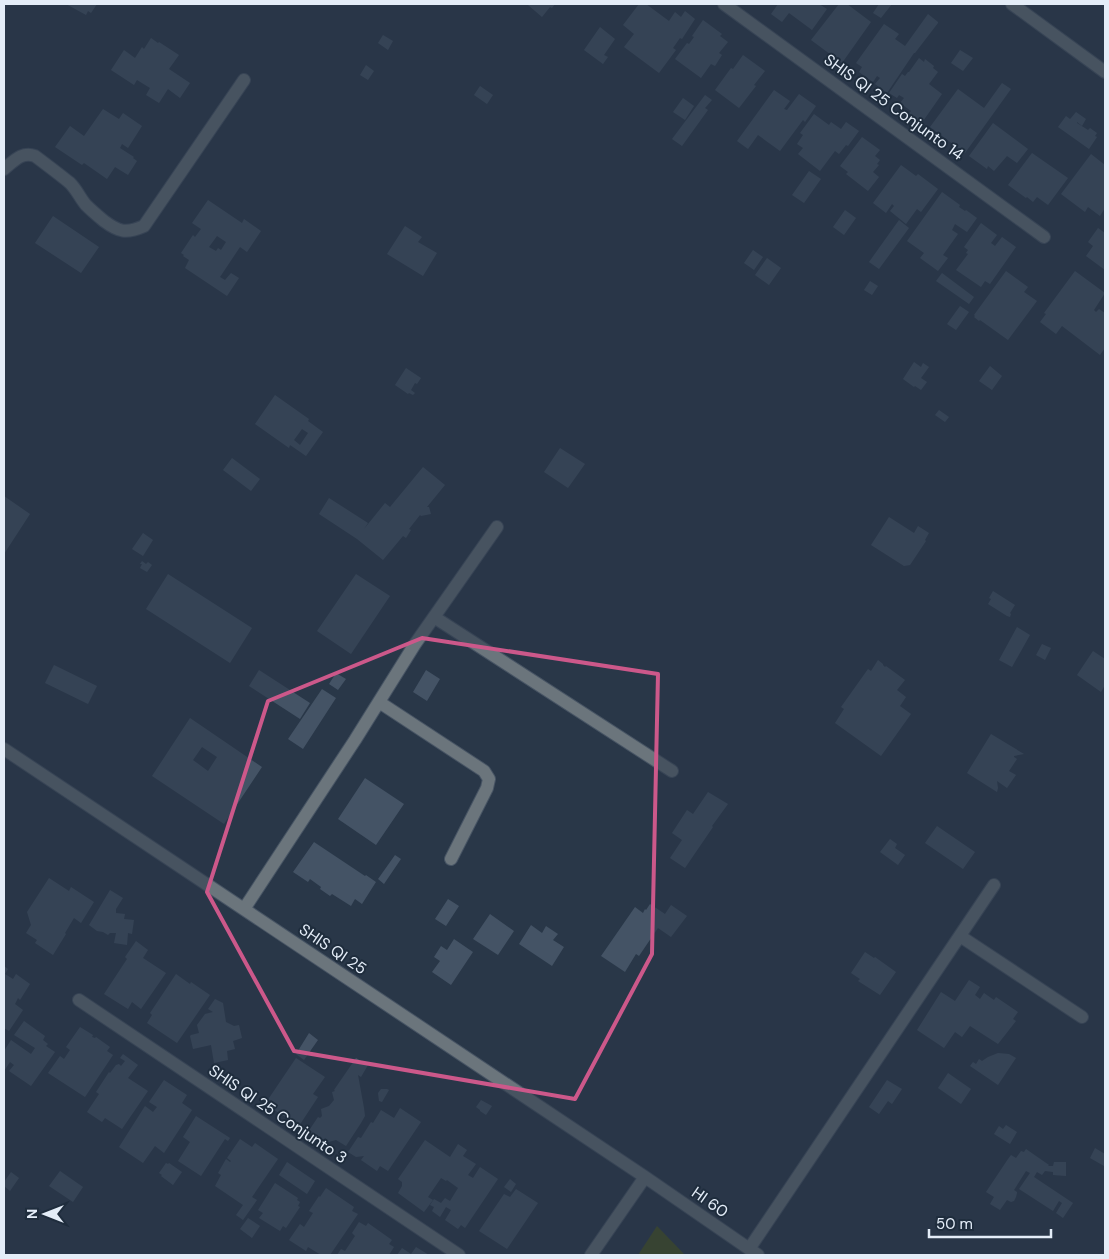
<svg xmlns="http://www.w3.org/2000/svg" width="1109" height="1259" font-family="'DM Sans',sans-serif">
  <style>
    .green { fill: #485217 }
    .building { fill: #445365; fill-rule: evenodd }
    .lines { fill: none; stroke-linecap: round; stroke-linejoin: round }
    .minor-casing { stroke: #475464; stroke-width: 14 }
    .minor { stroke: #6b757c; stroke-width: 12 }
    .marked { fill: none; stroke: #cc588a; stroke-width: 4; stroke-linejoin: round }
    .labels { text-anchor: middle; dominant-baseline: central; stroke-width: 4; stroke-linejoin: round; paint-order: stroke }
    .street-label { font-size: 16px; fill: #e4edf8; stroke: #1f2d3d }
  </style>
  <rect width="100%" height="100%" fill="#293748"/>
  <path class="green" d="M657 1226 685 1255H638Z"/>
  <path class="building" d="M66 4H97L91 13 88 11 86 15Z
    M529 4H555L552 8 550 7 542 17 528 5Z
    M639 4H646L669 21 675 12 681 17 685 11 695 19 682 39 680 38 673 48 676 50 659 73 624 47 634 34 623 25Z
    M778 4H819L827 9 812 30 789 13 782 22 771 14Z
    M839 4H847L871 22 842 63 811 40Z
    M879 4H892L881 18 873 13Z
    M928 14 938 22V23L915 53H914L887 93 875 84 880 78 877 76 873 82 859 72 862 67 856 63 884 24 899 34 895 39 905 46Z
    M703 20 722 34 720 36 728 42 719 53 722 55 715 66 711 64 701 78 675 59 687 43 689 44 694 37 692 36Z
    M600 27 615 39 604 55 608 57 603 64 584 50Z
    M383 35 393 41 388 50 378 43Z
    M151 38 158 43 159 42 179 55 169 69 190 83 180 98 168 89 159 103 146 95 150 88 137 80 134 85 111 70 124 50 135 58 142 47 144 49Z
    M960 50 973 58 963 71 951 63Z
    M743 55 765 71 754 85 756 86 739 108 715 90 731 68 733 69Z
    M919 58 924 62 925 59 934 66 933 68 938 72 929 84 942 94 921 124 908 114 911 111 900 103 904 98 899 95 897 98 889 93 902 74 905 76 908 72H909Z
    M366 65 374 71 368 80 360 75Z
    M1002 83 1011 89 965 153 930 127 958 89 984 108Z
    M480 86 493 95 487 104 474 95Z
    M774 90 790 101 784 109 787 110 799 94 816 106 805 122 803 120 780 151 758 135 748 149 737 141Z
    M705 95 712 100 705 108 708 110 682 146 672 139Z
    M683 98 694 106 685 120 673 112Z
    M103 109 119 119 123 113 142 126 128 148 122 144 120 148 134 157 133 158 137 161 128 175 115 167 107 179 84 163 82 165 55 147 70 126 84 136Z
    M1076 112 1086 119 1082 126 1077 122V123L1088 130 1090 128 1097 133 1095 136 1097 137 1089 149 1058 127 1066 116 1070 119 1071 118Z
    M814 114 829 125 831 122 841 129 846 122 859 131 848 146 846 145 839 154 835 151 820 171 798 154 803 148 797 144 803 135 800 133Z
    M993 123 1028 149 1017 163 1007 156 994 171 988 166 987 169 969 156Z
    M862 137 880 150 875 156 880 160 877 164 879 165 873 172 879 177 868 191 846 174 848 172 840 166Z
    M1032 153 1068 178 1048 205 1037 197 1033 202 1027 197 1026 198 1008 185Z
    M1091 154 1105 165V208L1100 216 1088 207 1085 212 1061 194Z
    M901 165 916 176 918 174 938 189 921 212 917 209 906 224 890 211 894 206 892 204 886 213 873 203Z
    M809 171 821 179 804 203 792 195Z
    M942 192 960 205 959 207 965 211 966 210 977 218 967 232 955 224 952 230 958 234 943 255 948 258 938 271 920 258 924 253 907 241Z
    M208 200 242 223 244 219 261 231 247 252 240 247 220 277 225 280 231 273 239 278 227 296 185 268 189 260 183 256 184 255 181 253 193 235 195 237 201 229 192 223ZM217 236 226 242 221 250 218 248 216 251 209 247Z
    M845 210 856 218 844 235 833 227Z
    M53 216 99 247 81 273 35 243Z
    M899 220 909 228 879 269 869 262Z
    M981 223 997 235 991 243 995 246 1002 237 1016 247 990 284 985 281 981 287 956 270 968 254 966 253 968 250 964 247Z
    M405 226 422 237 418 242 437 253 423 276 387 254Z
    M1098 228 1105 233V270L1086 256 1093 246 1088 242Z
    M753 250 763 257 754 270 744 263Z
    M767 258 781 268 769 285 755 275Z
    M1006 271 1028 287 1024 292 1037 301 1008 340 980 320 979 321 974 317 975 316 974 315Z
    M1075 271 1105 293 1094 310 1096 312 1099 309 1105 313V348L1100 355 1062 326 1056 334 1040 322 1046 314 1044 313Z
    M942 273 974 297 969 304 936 281Z
    M870 281 878 286 872 295 864 290Z
    M960 306 969 312 956 330 947 324Z
    M914 362 921 367 923 363 929 367 921 378 927 382 921 390 915 386 914 387 903 379Z
    M990 366 1002 376 992 390 979 381Z
    M406 368 421 378 417 384 415 383 411 390 415 393 413 395 409 393 408 394 395 385Z
    M275 395 309 419 308 421 323 432 306 456 290 445 289 448 255 424ZM302 429 308 433 300 445 294 440Z
    M939 410 949 417 945 422 935 415Z
    M560 448 585 464 568 488 544 472Z
    M232 458 260 479 251 491 223 470Z
    M423 467 445 485 427 507H429L431 514 421 516 420 515 409 529 411 530 406 538 403 536 383 560 357 539 319 514 329 498 368 523 364 529 385 503 390 507Z
    M4 496 30 514 4 554V527L5 525 4 524Z
    M889 517 914 533 918 526 929 533 925 540 926 541 910 565 904 566 871 545Z
    M143 533 153 540 143 556 132 549Z
    M142 561 146 564 148 562 152 565 147 572 140 568 142 564H140Z
    M168 574 252 628 230 663 146 609Z
    M356 574 390 596 351 654 317 631Z
    M993 591 1015 605 1010 613 1011 614 1010 617 1007 616 988 604 991 599 989 598Z
    M1017 627 1030 635 1012 667 999 660Z
    M1042 644 1051 648 1045 660 1036 655Z
    M1093 651 1105 659V685L1101 692 1077 675Z
    M878 660 883 664V665L885 667 886 666 905 680 897 690 906 697 900 706 911 714 881 756 835 723 844 709 841 707 868 669 871 671Z
    M54 665 97 686 88 704 45 683Z
    M259 670 310 703 300 719 249 686Z
    M426 670 440 679 427 701 413 692Z
    M336 673 346 679 338 690 329 684Z
    M322 689 336 698 303 749 288 739Z
    M190 718 262 767 224 824 152 776ZM202 747 217 757 208 771 193 760Z
    M991 734 1024 754 1014 756V757L1017 759 1009 771 1016 775 1007 788 997 781 998 788 997 792 967 773Z
    M365 778 404 804 376 845 338 819Z
    M708 792 728 804 712 826 713 827 685 868 670 858 682 840 672 833 687 810 693 814Z
    M937 826 975 852 963 869 925 843Z
    M890 839 897 844 895 848 905 855 898 865 880 852Z
    M314 842 365 876 366 875 376 882 362 904 355 899 351 906 332 894 330 896 320 889 321 887 310 879 308 882 293 872Z
    M395 855 401 859 384 884 378 879Z
    M49 878 69 891 71 887 94 902 81 923 74 918 65 933 66 934 53 955 35 943 37 940 26 933 31 925 27 912Z
    M110 890 123 898 116 909V913L125 914 124 919 134 920 132 934 128 933 127 945 114 943 116 933H110L108 935 103 932 97 931 89 925Z
    M448 899 459 906 446 926 435 919Z
    M650 904 665 914 671 905 687 916 671 937 658 928 639 956 636 954 625 972 601 956 635 907 643 913 645 909 646 910Z
    M490 914 514 931 498 955 473 939Z
    M531 925 542 933 546 926 558 934 553 940 564 947 552 966 519 944Z
    M454 939 473 952 451 985 432 972 440 961 434 957 441 946 447 950Z
    M136 941 148 950 143 958 166 973 141 1009 132 1002 128 1009 104 994 127 959 125 957Z
    M865 952 874 958 875 957 896 972 880 995 858 981 860 979 851 973Z
    M4 966 8 969 5 974 13 979 16 974 30 984 20 1000 18 998 15 1004 23 1010 9 1031 4 1028Z
    M176 974 190 984 191 982 210 995 177 1043 147 1023 152 1015 150 1013Z
    M969 980 980 987 975 995 980 999 984 993 994 1000 996 997 1018 1012 1013 1019 1016 1021 998 1044 970 1026 962 1037 955 1032 944 1048 917 1030 941 992 955 1001Z
    M215 999 223 1003 226 1022 234 1026 239 1025 242 1038 233 1041 235 1049 227 1051 228 1060 214 1063 211 1045 193 1049 190 1036 191 1035 199 1033 197 1025 205 1014 213 1012 208 1009Z
    M24 1021 45 1036 43 1040 48 1044 46 1046 55 1052 31 1086 9 1071 14 1065 10 1062 4 1071V1051L11 1040 31 1054 35 1048 14 1035Z
    M80 1027 93 1035 92 1037 95 1038 96 1037 110 1047 107 1051 113 1055 85 1097 48 1073 60 1056 64 1059 70 1050 66 1047Z
    M309 1033 318 1040 304 1060 296 1054Z
    M998 1053 1009 1054 1016 1058 998 1085 970 1066 973 1062 976 1064 979 1059 982 1061 988 1057Z
    M123 1054 138 1065 128 1078 148 1091 122 1129 105 1118 102 1122 87 1112 99 1094 96 1092 109 1072 110 1073 116 1065 119 1064 121 1066 125 1061 120 1058Z
    M296 1058 325 1077 313 1094 318 1097 299 1126 265 1104Z
    M356 1058 368 1065 361 1077 358 1075 364 1108 365 1116 361 1123 346 1146 336 1140 321 1144 319 1138 318 1139 308 1132 318 1117 320 1118 322 1116 321 1109 329 1106 334 1100 332 1092 335 1091 334 1090Z
    M948 1073 971 1089 961 1104 938 1088Z
    M164 1080 187 1095 182 1103 192 1110 164 1153 155 1146 143 1163 119 1147 145 1106 153 1112 157 1107 149 1102Z
    M887 1080 902 1089 892 1104 888 1101 879 1114 869 1107Z
    M381 1089H387L389 1090 382 1102 379 1101 378 1093Z
    M481 1100 492 1106 486 1115 480 1111V1110L476 1107Z
    M400 1108 421 1122 388 1171 380 1166 377 1171 361 1160 364 1156 356 1157 348 1152 358 1137 361 1138 371 1122 373 1123 381 1110 394 1118Z
    M196 1116 227 1136 230 1138 228 1141 225 1139 201 1176 178 1161 190 1142 183 1137Z
    M1006 1125 1017 1132 1010 1144 994 1134 999 1126 1003 1129Z
    M240 1139 252 1147 255 1143 278 1159 252 1197 257 1200 243 1220 236 1215 243 1205 215 1186 221 1175 218 1173 226 1159 230 1162 231 1161 227 1158Z
    M425 1140 450 1157 458 1144 467 1150 463 1156 476 1164 468 1175 473 1178 480 1167 498 1179 465 1228 461 1225 458 1229 445 1220 451 1210 446 1207 440 1217 432 1211 434 1207 430 1205 434 1199 441 1203 445 1198 450 1201 458 1188 447 1180 446 1181 441 1178 428 1197 433 1200 424 1212 398 1193 402 1186V1182L398 1179Z
    M1095 1148 1105 1154V1164L1104 1166 1090 1158Z
    M1026 1149 1049 1165 1048 1166H1053L1054 1162H1066V1176L1053 1175V1172L1045 1171 1042 1175 1037 1172 1034 1177 1073 1203 1063 1218 1056 1213 1062 1203 1059 1201 1053 1211 1019 1189 1030 1173 1026 1171 1014 1190 1017 1192V1193L1016 1197 1014 1201 1011 1202 1007 1200 1000 1210 990 1204 994 1197 986 1192 1008 1159 1011 1155 1016 1158 1021 1151 1024 1152Z
    M287 1162 315 1181 307 1194 279 1175Z
    M166 1163 168 1164 169 1163 182 1172 173 1185 161 1176 162 1175 159 1173Z
    M60 1171 83 1187 73 1202 49 1186Z
    M11 1172 19 1178 10 1191 4 1186V1182Z
    M510 1179 516 1184 511 1192 504 1187Z
    M275 1183 298 1198 297 1200 300 1202 298 1206 300 1207 286 1228 283 1226 280 1231 259 1218 263 1213 258 1210Z
    M326 1188 354 1207 352 1211 358 1214 330 1255H321L308 1247 306 1251 289 1240 300 1224 304 1227 313 1213 309 1211 319 1196 320 1197Z
    M516 1189 538 1203 507 1249 479 1231 504 1194 510 1197Z
    M248 1218 260 1226 252 1238 240 1229Z
    M359 1222 366 1226 368 1223 392 1240 389 1244 394 1247 389 1255H337L341 1249 345 1251 355 1236 352 1233Z
    M416 1247 429 1255H397L402 1248 411 1254Z"/>
  <g class="lines">
    <g class="minor-casing">
      <path id="minor" d="M724 4 1044 237
        M1012 4 1105 72
        M4 169C14 161 22 151 35 156 47 165 59 174 70 183 77 190 80 198 86 205 92 211 98 216 104 221 119 232 126 234 144 226L244 80
        M434 617 672 771
        M379 702 484 771 489 779 487 788 451 859
        M4 749 645 1177 758 1255
        M244 909 355 740 415 644 497 527
        M960 936 1082 1017
        M79 1000 459 1255
        M749 1249 994 885
        M591 1255 645 1177"/>
    </g>
    <use href="#minor" class="minor"/>
  </g>
  <path d="M0 0H1109V1259H0ZM422 638 658 674 652 954 575 1099 294 1051 207 892 268 701Z" fill="#293748" fill-opacity=".55" fill-rule="evenodd"/>
  <path class="marked" d="M422 638 658 674 652 954 575 1099 294 1051 207 892 268 701Z"/>
  <g class="labels">
    <g class="street-label">
      <text transform="translate(894 107) rotate(36)">SHIS QI 25 Conjunto 14</text>
      <text transform="translate(333 949) rotate(34)">SHIS QI 25</text>
      <text transform="translate(278 1114) rotate(34)">SHIS QI 25 Conjunto 3</text>
      <text transform="translate(710 1202) rotate(35)">HI 60</text>
    </g>
  </g>
  <rect width="1109" height="1259" fill="none" stroke="#e4edf8" stroke-width="10"/>
  <g transform="translate(45 1214) rotate(270)" stroke="#1f2d3d" stroke-width="4" paint-order="stroke">
  <path d="M0-4L9 19L0 12L-9 19Z" fill="#e4edf8"/>
  <text y="-8" font-size="14" font-weight="bold" text-anchor="middle" fill="#e4edf8">N</text>
  </g>
  <path d="M929 1229v8h122v-8" fill="none" stroke="#e4edf8" stroke-width="2.5"/>
  <text x="936" y="1229" font-size="15" fill="#e4edf8" stroke="#1f2d3d" stroke-width="4" paint-order="stroke">50 m</text>
</svg>
